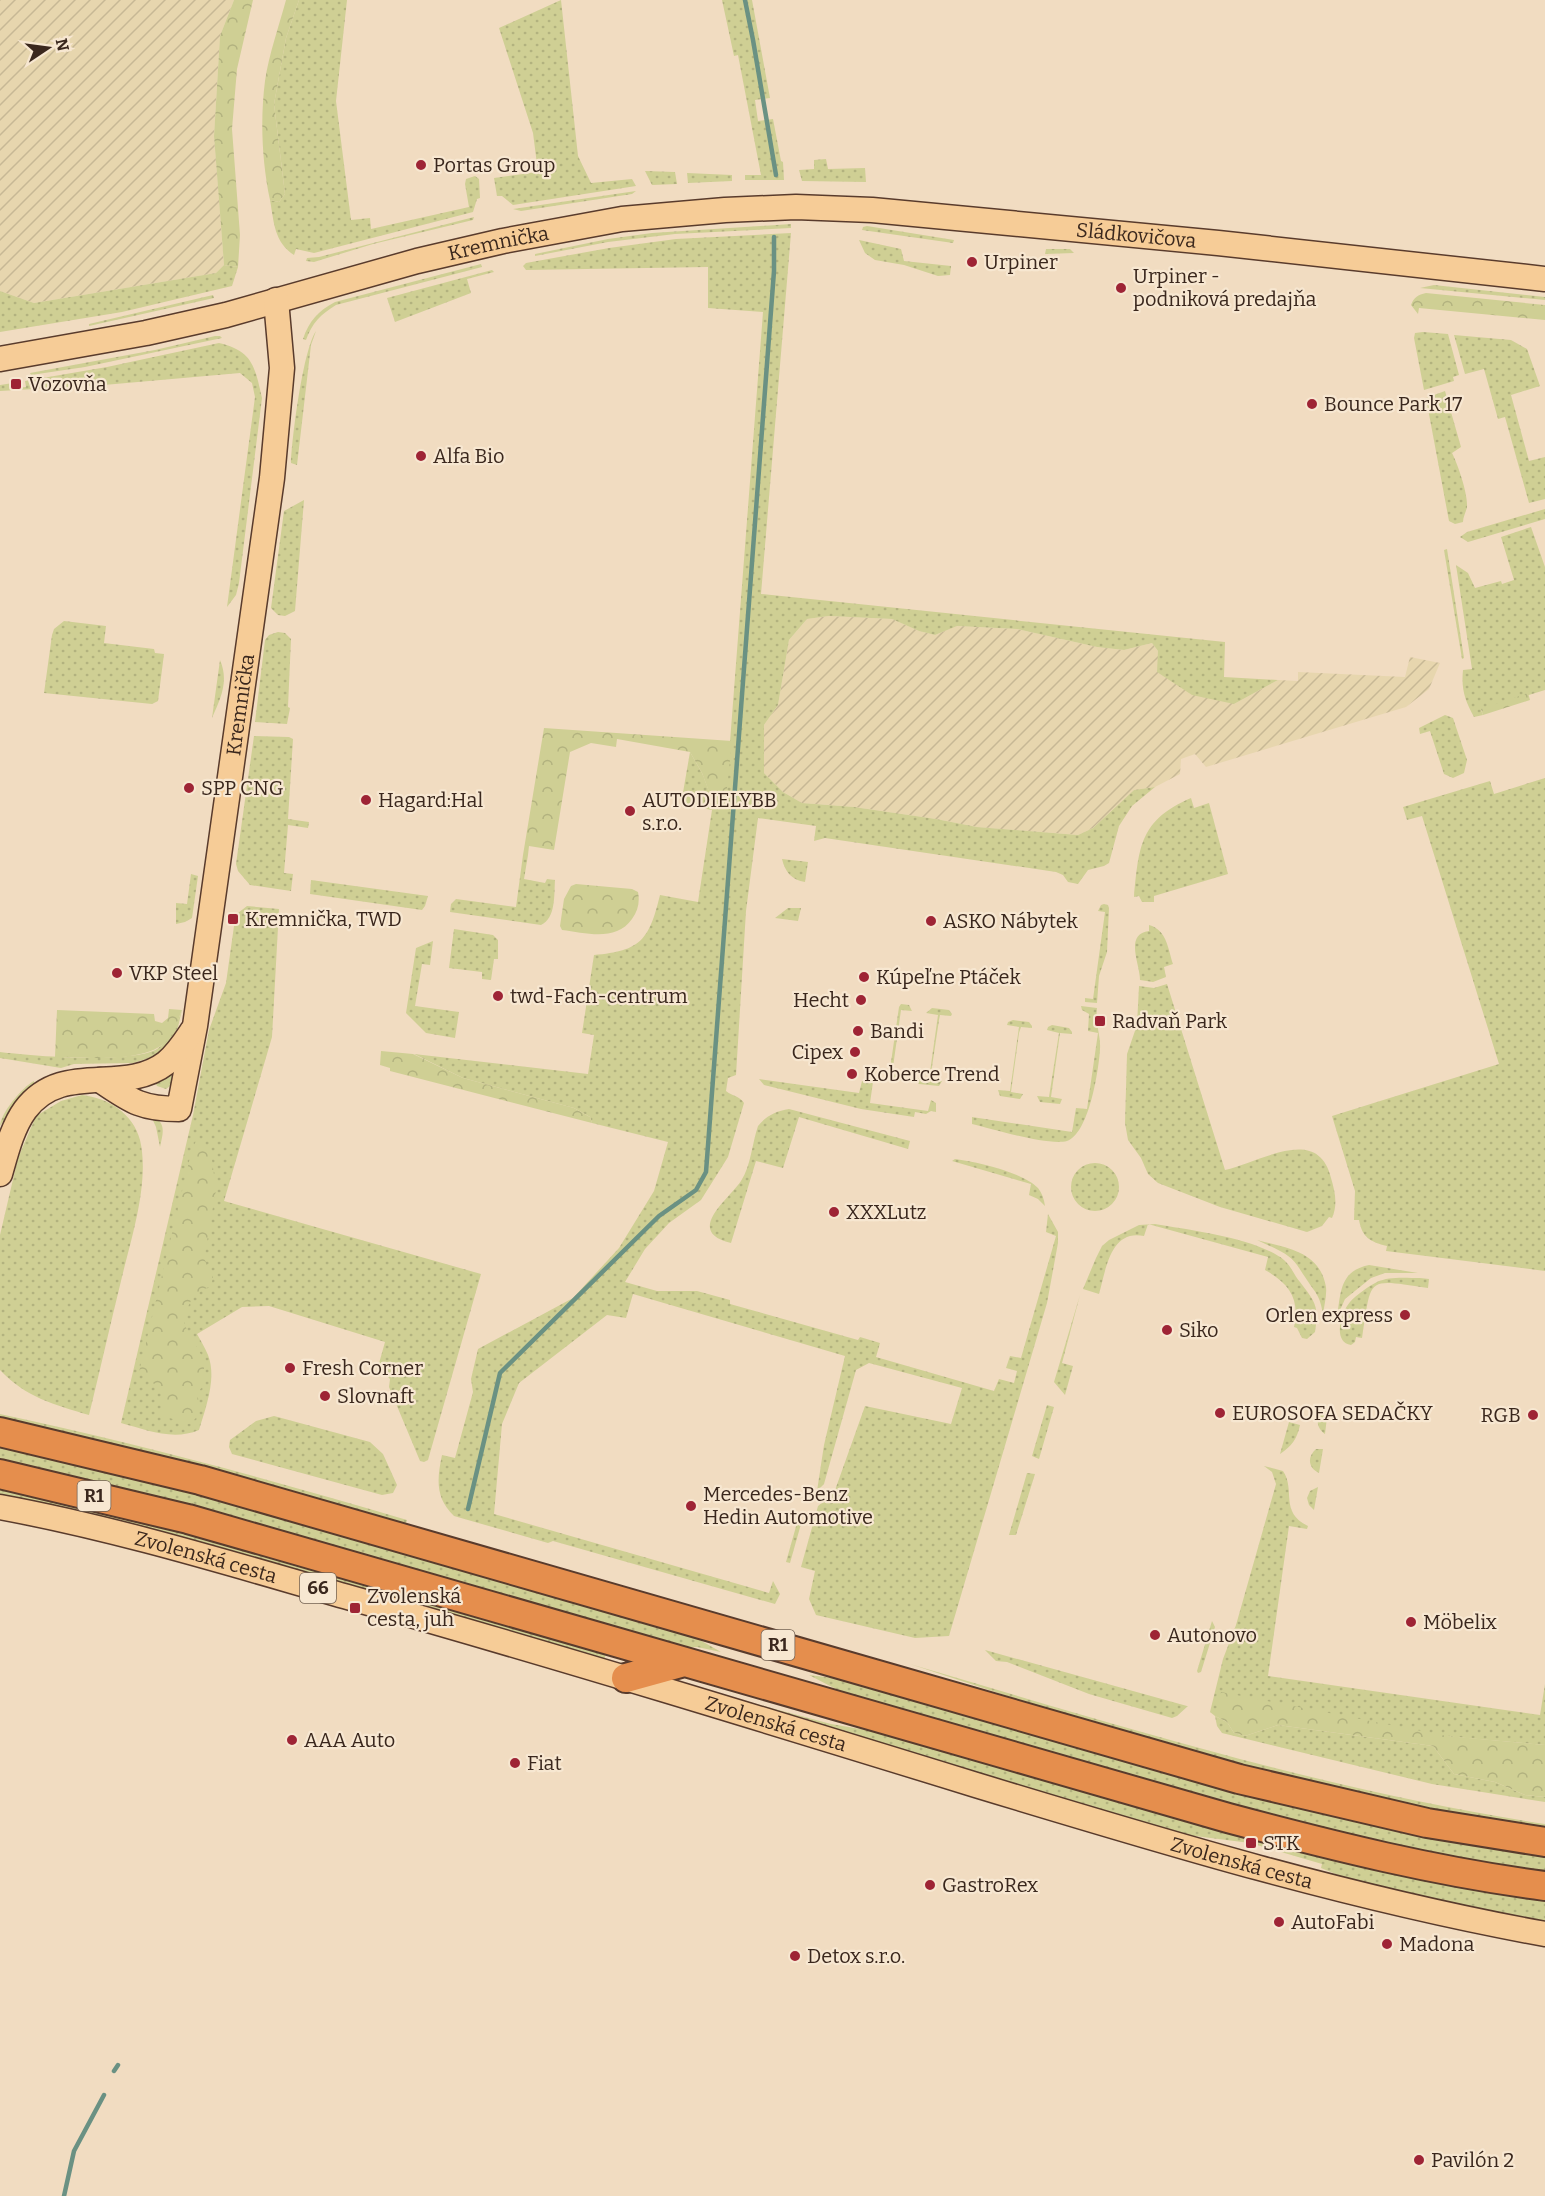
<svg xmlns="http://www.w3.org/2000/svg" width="1545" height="2196" font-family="Bitter,serif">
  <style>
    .farmland { fill: url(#farmland-furrows) }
    .grass { fill: url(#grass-dots) }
    .forest { fill: url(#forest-crowns) }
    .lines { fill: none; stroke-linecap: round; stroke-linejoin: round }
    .stream { stroke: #6a9183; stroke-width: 4.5 }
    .major-casing { stroke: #593b2c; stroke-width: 27 }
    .highway-casing { stroke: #593b2c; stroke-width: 32 }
    .major { stroke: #f6cc97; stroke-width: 24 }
    .highway { stroke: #e58e4d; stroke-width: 28 }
    .poi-dot { fill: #9e2435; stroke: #f7e7d1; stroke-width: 2 }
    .labels { text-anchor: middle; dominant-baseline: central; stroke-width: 4.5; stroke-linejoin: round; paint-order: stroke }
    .shield { fill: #f7e7d1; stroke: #736153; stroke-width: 1.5 }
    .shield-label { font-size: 18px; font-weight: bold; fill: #3a271d }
    .poi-label { font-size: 20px; fill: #3a271d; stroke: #f7e7d1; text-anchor: start }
    .street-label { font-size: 20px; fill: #3a271d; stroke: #f7e7d1 }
  </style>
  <defs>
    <pattern id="farmland-furrows" width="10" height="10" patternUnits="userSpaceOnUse" patternTransform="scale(1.5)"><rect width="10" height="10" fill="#e7d6ae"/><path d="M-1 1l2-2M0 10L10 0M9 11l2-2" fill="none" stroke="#c7b895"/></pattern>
    <pattern id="grass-dots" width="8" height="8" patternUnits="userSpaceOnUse" patternTransform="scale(1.5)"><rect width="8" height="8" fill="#cfcf94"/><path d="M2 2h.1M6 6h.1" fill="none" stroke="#b2b27f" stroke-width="1.8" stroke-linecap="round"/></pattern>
    <pattern id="forest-crowns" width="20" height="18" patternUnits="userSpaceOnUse" patternTransform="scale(1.5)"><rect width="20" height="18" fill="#cfcf94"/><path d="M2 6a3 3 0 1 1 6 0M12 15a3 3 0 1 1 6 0" fill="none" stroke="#b2b27f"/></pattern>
  </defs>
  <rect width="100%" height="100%" fill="#f1dcc1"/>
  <path class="farmland" d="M0 0H234L220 36 214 136 224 265 216 273 34 303 0 291Z
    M829 616 892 619 919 631 935 635 956 626 1017 629 1097 647 1124 650 1152 643 1158 651 1234 704 1278 680 1298 681V672L1405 677 1410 657 1440 663 1429 689 1406 707 1206 767 1195 754 1181 759 1180 774 1155 787 1134 790 1093 828 1078 835 977 827 936 819 854 807 802 803 783 792 764 773V725L778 705 789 640 807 619Z"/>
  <path class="grass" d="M299 0H347L336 101 351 220 370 218 371 229 469 207 465 184 466 179 475 176 479 179 480 198 477 199 473 212 314 253 296 249 294 255C274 242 274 222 270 200L279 202 285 194 274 104 286 38Z
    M561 0 578 156 591 183 632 179 636 186 513 205 502 196H497L494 178 538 172 533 133 499 28Z
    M722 0H752L770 98 755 100 758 121 773 119 781 161 783 162 784 180H745V175H761L738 55 734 56Z
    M826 159 828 169 865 168 866 182 802 181 799 170 814 169V160Z
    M645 171 675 172 677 184 652 185Z
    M687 173 732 175V181L688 183Z
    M636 191 632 194 521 211 513 209Z
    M474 217 473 220 373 244 314 262 306 261 307 258 319 257Z
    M791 224V228L675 234 608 242 535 256V254L608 239 652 233Z
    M867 226 954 240 953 243 862 230 863 227Z
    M791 233 761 594 1225 642 1224 677 1278 680 1234 704 1192 695 1157 672 1158 651 1152 643 1124 650 1097 647 1017 629 957 626 935 635 919 631 892 619 829 616 807 619 789 640 778 705 764 725V773L783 792 802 803 854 807 936 819 977 827 1078 835 1093 828 1134 790 1155 787 1132 806 1119 826 1109 863 1104 866 1088 870 1078 884 1068 882 1063 875 1056 872 825 838 814 841 816 826 758 818 746 911 736 1075 728 1078 726 1091C732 1096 740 1096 744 1103L728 1157 701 1200 669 1223 645 1249 625 1282 657 1291H697L730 1300V1304L858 1340 860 1337 880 1343 876 1357 994 1391 999 1379 1014 1383 1017 1371 1006 1368 1010 1356 1021 1358 1056 1236 1046 1232 1048 1214 1058 1232V1243L1047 1303 949 1636 915 1638 816 1615 809 1599 815 1571 801 1567 818 1506 834 1493 865 1406 951 1424 962 1388 869 1363 856 1370 824 1484 817 1491 824 1445 845 1356 633 1294 626 1318 607 1315 519 1383 502 1424 494 1514 769 1593 773 1581 780 1594 775 1604 553 1541 548 1543 454 1516C435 1498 437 1479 442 1455L455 1458 473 1392 471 1379 478 1349 573 1298 619 1248 654 1191 668 1142 592 1123 590 1117 574 1108 463 1078 414 1054 588 1074 594 1035 582 1033 594 955C641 951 649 940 660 895L698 902 712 810 681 804 690 752 702 773 711 796 725 807 763 312 708 308V267L526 270 523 266 526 263 609 248 676 239Z
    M859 240 901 249 904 261 951 266 950 275 938 276 904 265 875 260 865 253Z
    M1046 249H1070L1074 253 1045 254Z
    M481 264 482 267 336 305C321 314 312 323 306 340L303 339C309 321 318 311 335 302Z
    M224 265 238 267 232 286 122 312 0 332V291L34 303 216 273Z
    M492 270 494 272 467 279 471 293 395 322 387 298Z
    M1434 285 1545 297V300L1420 288Z
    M213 295 214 298 89 326V324Z
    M316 331 311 345 297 465 291 463C292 437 303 350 316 331Z
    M1423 332 1448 334 1459 375 1453 377 1454 381 1424 390 1414 338 1415 333Z
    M1454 335 1511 340 1527 349 1540 386 1511 395 1529 461 1545 457V499L1529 503 1505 417 1498 419 1484 369 1465 374Z
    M215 336H220L222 338 85 367 31 375 30 373 155 350Z
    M219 343C253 351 255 367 262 398L239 583 236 595 227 607 255 397 252 383 240 373 104 385 0 391V385L13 383 14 388 26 387 25 381 107 367Z
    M1445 391 1461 447 1452 453C1458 465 1468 494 1467 507 1466 512 1463 517 1463 522L1455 524 1449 521 1426 398Z
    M304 500 295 611 285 616 278 615 271 608 284 511Z
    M1545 509V519L1468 542 1460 537 1467 532Z
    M1531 527 1545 567V690L1481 710 1483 715 1474 717C1465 701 1461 689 1463 670L1472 669 1456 565 1468 573 1475 588 1501 581 1502 584 1514 580 1501 537Z
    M1447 549 1464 658 1462 659 1444 550Z
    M64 621 106 626 104 643 154 649 155 653 164 654 158 701 152 704 44 693 52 635 54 629Z
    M278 632 285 633 291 639 288 707 290 708 287 724 255 722 265 640 269 635Z
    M220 660C229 681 221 698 212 718Z
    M1445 715 1453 718 1467 760 1464 773 1453 778 1444 774 1430 731 1420 734 1419 728Z
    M254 736 289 737 293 739 288 819 309 822 308 828 288 825 284 873 293 874 291 891 250 885 238 871 236 864Z
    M1545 778V1271L1386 1251 1387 1246C1370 1242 1362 1237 1359 1220H1354L1355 1191 1332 1116 1499 1064 1422 816 1407 820 1403 807 1490 781 1494 794Z
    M1191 798 1194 808 1209 803 1228 874 1154 896V902H1142L1139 896 1134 897C1139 846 1140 820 1191 798Z
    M523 855H528L524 879 545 883 547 879 555 880C554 895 556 918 541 925L450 912 451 904 456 899 516 907Z
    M782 859 808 862 805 882C792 880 785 872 782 859Z
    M191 874 198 876 192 918 185 922 176 924V903L187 904Z
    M311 880 428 896 425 906 422 910 310 894Z
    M1104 904 1108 905 1109 908 1107 952 1099 976 1097 1003 1085 1002V998L1093 999 1105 912 1098 911 1101 905Z
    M247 906 279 909 272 1037 224 1201 481 1274 428 1460 424 1462 420 1461 389 1387 390 1379 378 1367 385 1342 269 1306 242 1307 197 1334C201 1341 205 1348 208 1355 217 1378 206 1407 199 1430 173 1441 147 1430 121 1423L193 1115 209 1030 226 983 234 926 238 913Z
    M788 908H801L798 921 775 918Z
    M1149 925C1167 930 1168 949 1173 964L1164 967 1166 977 1153 982 1140 980C1140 964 1124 934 1149 931Z
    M454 929 493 935 498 940V959H494L491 980 482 979V972L449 968Z
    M433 941 430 965 422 964 415 1006 459 1012 455 1038 426 1033 406 1013 416 948Z
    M1167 984 1225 1170C1261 1162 1318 1124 1331 1178 1335 1192 1338 1204 1332 1218L1329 1217 1322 1226 1307 1232 1220 1207 1158 1183 1148 1174 1141 1158 1128 1140 1125 1123 1127 1054 1137 1025 1139 986 1154 988Z
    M901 1004 909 1005 912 1011 901 1010 892 1074 903 1076 900 1081 891 1080 889 1076 899 1007Z
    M1081 1006 1097 1008C1095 1024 1101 1036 1100 1049 1099 1069 1089 1134 1067 1141 1048 1146 993 1129 972 1124V1117L1072 1132 1076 1108 1087 1109 1098 1033 1088 1031 1089 1014 1082 1010Z
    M932 1008 949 1010 952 1014 951 1016 940 1015 939 1020 930 1080 942 1081 939 1086 919 1084 917 1082V1078L929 1079 938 1015 926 1013Z
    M182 1010 178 1027 171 1040 155 1056 133 1063 74 1064 61 1068 0 1058V1052C32 1056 131 1064 157 1049 171 1040 176 1025 182 1010Z
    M1013 1020 1029 1022 1032 1026V1028L1021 1027 1019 1033 1011 1092 1023 1094 1020 1099 1000 1096 998 1090 1010 1091 1019 1027 1007 1025 1008 1022Z
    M1052 1025 1069 1028 1072 1032V1034L1060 1033 1051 1097 1062 1099 1060 1104 1040 1102 1037 1096 1049 1097 1059 1033 1047 1030 1048 1027Z
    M176 1064 174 1083 166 1089 157 1086 155 1082Z
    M759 1079 859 1093 862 1081 873 1082 870 1103 928 1111 931 1100 936 1103V1112L931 1111 926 1114 915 1112 914 1117 861 1109 764 1085Z
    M34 1081V1086L16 1103 0 1126C0 1114 22 1087 34 1081Z
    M82 1095C108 1098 133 1113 140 1140 150 1182 131 1239 121 1281 110 1326 100 1370 89 1415 55 1405 25 1397 0 1370V1235L18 1158 36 1116 61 1101Z
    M789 1109 910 1141 908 1149 799 1117 783 1168 756 1161 731 1243C684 1232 728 1200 741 1181 751 1166 752 1143 758 1126 766 1116 776 1111 789 1109Z
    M151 1116C167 1122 163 1133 160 1147L156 1127Z
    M955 1159C977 1162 1022 1172 1038 1188 1042 1193 1044 1199 1045 1206L1038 1199 1029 1195 1031 1184 952 1161Z
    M1071 1187a24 24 0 1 1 48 0a24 24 0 1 1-48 0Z
    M1148 1224 1144 1236C1110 1229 1106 1270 1099 1294L1083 1289 1096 1258 1102 1246 1109 1240 1139 1225 1155 1224C1189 1230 1257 1238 1284 1260 1291 1266 1294 1275 1300 1282 1316 1303 1319 1306 1315 1332L1307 1339 1302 1338 1297 1328 1294 1327C1300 1299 1290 1284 1265 1270L1268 1257Z
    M1257 1240C1286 1248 1320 1251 1326 1287 1327 1295 1324 1306 1323 1315 1320 1294 1315 1293 1305 1277 1302 1273 1300 1269 1297 1265 1288 1252 1271 1247 1257 1240Z
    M1369 1265 1418 1273H1385L1371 1278 1345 1299 1337 1317C1341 1291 1340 1271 1369 1265Z
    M1420 1278 1429 1279 1428 1288C1365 1279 1372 1276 1362 1338L1356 1337 1355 1342 1351 1345C1332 1342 1341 1312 1350 1302 1356 1295 1369 1286 1377 1282 1389 1276 1407 1278 1420 1278Z
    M1080 1295 1062 1363 1073 1366 1065 1395 1054 1382Z
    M1047 1405 1054 1407 1039 1459 1032 1456Z
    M1328 1409 1325 1434C1314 1426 1316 1414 1328 1409Z
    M0 1414C137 1443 273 1480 407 1520L405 1526 0 1421Z
    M274 1416 370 1442 383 1454 397 1485 393 1493 382 1495 232 1454 229 1447 230 1440 256 1421Z
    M1289 1422 1300 1425C1297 1439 1292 1446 1280 1454Z
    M0 1442 92 1462 684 1631 721 1652 697 1647 681 1648 0 1462Z
    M1316 1449H1323L1319 1473C1308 1468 1307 1457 1316 1449Z
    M1264 1466 1283 1471C1296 1490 1279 1512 1308 1526L1307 1529 1289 1526 1268 1676 1540 1715 1545 1684V1745L1215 1716 1227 1722 1234 1733 1245 1736 1278 1725 1433 1746 1454 1774 1495 1782 1525 1795 1545 1797V1802L1432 1784 1222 1733 1217 1726 1215 1716 1210 1712 1223 1659 1236 1625 1276 1484 1272 1472Z
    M1027 1473 1035 1474 1016 1535H1009Z
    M1318 1487 1314 1510 1309 1505 1307 1498 1310 1491Z
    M0 1488 180 1531 606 1653 604 1661 0 1497Z
    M797 1523 801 1524 790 1563 786 1562Z
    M1212 1621 1215 1627 1201 1672 1198 1673 1197 1671Z
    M985 1650 1187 1706H1188L1177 1716 1172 1718 1089 1694 1007 1662 996 1661Z
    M910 1664C1120 1726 1328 1791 1545 1824V1832L1353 1795 1142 1740Z
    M809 1675 857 1681 1545 1852V1874L1326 1833 853 1698Z
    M679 1683 831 1724 884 1733 1352 1864 1465 1887 1545 1900V1923L1367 1887 1321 1868 1322 1864 1250 1843 1195 1836 1194 1839Z"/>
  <path class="forest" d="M234 0H253L237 69 232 129 240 235 238 267 224 265 214 136 220 36Z
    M286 0H299L286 38 274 104 285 194 279 202 270 200C262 162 260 120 265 81 269 54 279 26 286 0Z
    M1426 293 1545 305V320L1419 308 1418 314 1411 305C1414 297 1418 295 1426 293Z
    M1528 693 1530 700 1483 715 1481 709Z
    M544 728 732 741 725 807 711 797 702 773 690 752 617 739 616 747 591 743 570 752 554 850 529 846 528 855H523Z
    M576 884 632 889 638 892C640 902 638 911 632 919 616 942 586 933 562 930L560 926 564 899 571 886Z
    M169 1009 182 1010C178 1019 176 1029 171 1036 152 1065 86 1057 55 1057L57 1010 154 1014 155 1021 162 1023 168 1018Z
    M381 1051 413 1054 463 1078 574 1108 590 1117 592 1123 390 1071V1068L380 1065Z
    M197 1139 205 1144 212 1160 216 1190 204 1258 213 1277 211 1286C189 1296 189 1302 184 1324L204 1360V1385L197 1393C200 1407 202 1416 189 1424L163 1416V1391L139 1372 192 1149Z
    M1221 1692 1447 1736 1545 1745V1797L1525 1795 1495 1782 1454 1774 1433 1746 1278 1725 1245 1736 1234 1733 1227 1722 1215 1716Z"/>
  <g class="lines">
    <path class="stream" d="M745 0 753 40 776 175
      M468 1509 500 1373 659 1216 696 1190 706 1172 774 271V237
      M114 2071 118 2065
      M64 2196 74 2151 104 2095"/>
    <g class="major-casing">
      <g id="major">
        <path id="s1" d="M0 359 146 333 226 315 417 261 503 241 622 219 725 210 796 207 872 210 1218 243 1545 279"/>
        <path id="s2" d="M100 1080C131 1101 141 1109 179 1109L195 1026 272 478 282 368 276 300"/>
        <path d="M0 1174C6 1153 12 1128 25 1110 62 1060 123 1096 166 1063 177 1054 184 1043 192 1031"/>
        <path id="s3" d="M0 1507C119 1529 235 1565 351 1598 560 1657 768 1721 976 1785 1164 1842 1352 1899 1545 1934"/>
      </g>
    </g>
    <g class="highway-casing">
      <path id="highway" d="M0 1432 200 1480 1239 1779 1427 1823 1545 1842
        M0 1474 188 1519 1228 1818C1333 1846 1437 1872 1545 1886
        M626 1678 684 1662"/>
    </g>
    <use href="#major" class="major"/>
    <use href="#highway" class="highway"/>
  </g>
  <g class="poi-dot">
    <circle cx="421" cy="165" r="6"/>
    <circle cx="972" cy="262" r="6"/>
    <circle cx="1121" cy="288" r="6"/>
    <rect x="10" y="378" width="12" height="12" rx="3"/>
    <circle cx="1312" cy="404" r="6"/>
    <circle cx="421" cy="456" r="6"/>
    <circle cx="189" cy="788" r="6"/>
    <circle cx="366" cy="800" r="6"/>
    <circle cx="630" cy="811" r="6"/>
    <rect x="227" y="913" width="12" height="12" rx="3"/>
    <circle cx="931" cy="921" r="6"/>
    <circle cx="117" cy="973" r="6"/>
    <circle cx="864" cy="977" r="6"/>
    <circle cx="498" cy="996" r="6"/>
    <circle cx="861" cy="1000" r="6"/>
    <rect x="1094" y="1015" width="12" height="12" rx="3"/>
    <circle cx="858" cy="1031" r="6"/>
    <circle cx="855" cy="1052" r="6"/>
    <circle cx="852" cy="1074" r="6"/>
    <circle cx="834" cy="1212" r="6"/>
    <circle cx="1405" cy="1315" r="6"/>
    <circle cx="1167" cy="1330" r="6"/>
    <circle cx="290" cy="1368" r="6"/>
    <circle cx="325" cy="1396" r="6"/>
    <circle cx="1220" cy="1413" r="6"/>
    <circle cx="1533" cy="1415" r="6"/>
    <circle cx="691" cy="1506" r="6"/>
    <rect x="349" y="1602" width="12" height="12" rx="3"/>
    <circle cx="1411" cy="1622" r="6"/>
    <circle cx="1155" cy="1635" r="6"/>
    <circle cx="292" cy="1740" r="6"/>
    <circle cx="515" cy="1763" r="6"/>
    <rect x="1245" y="1837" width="12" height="12" rx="3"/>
    <circle cx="930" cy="1885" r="6"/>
    <circle cx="1279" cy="1922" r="6"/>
    <circle cx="1387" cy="1944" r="6"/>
    <circle cx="795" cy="1956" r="6"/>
    <circle cx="1419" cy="2160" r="6"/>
  </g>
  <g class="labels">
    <g class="shield">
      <rect x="77.5" y="1481" width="33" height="30" rx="4.5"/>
      <rect x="300" y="1573" width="36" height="30" rx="4.5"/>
      <rect x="761.5" y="1630" width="33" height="30" rx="4.5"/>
    </g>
    <g class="shield-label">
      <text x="94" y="1496">R1</text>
      <text x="318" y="1588">66</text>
      <text x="778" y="1645">R1</text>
    </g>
    <g class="poi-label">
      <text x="433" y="165">Portas Group</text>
      <text x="984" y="262">Urpiner</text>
      <text x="1133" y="276">Urpiner -<tspan x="1133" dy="23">podniková predajňa</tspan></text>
      <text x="28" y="384">Vozovňa</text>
      <text x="1324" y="404">Bounce Park 17</text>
      <text x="433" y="456">Alfa Bio</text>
      <text x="201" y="788">SPP CNG</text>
      <text x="378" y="800">Hagard:Hal</text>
      <text x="642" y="800">AUTODIELYBB<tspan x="642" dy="23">s.r.o.</tspan></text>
      <text x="245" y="919">Kremnička, TWD</text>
      <text x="943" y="921">ASKO Nábytek</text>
      <text x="129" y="973">VKP Steel</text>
      <text x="876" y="977">Kúpeľne Ptáček</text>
      <text x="510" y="996">twd-Fach-centrum</text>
      <text x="849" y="1000" text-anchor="end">Hecht</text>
      <text x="1112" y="1021">Radvaň Park</text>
      <text x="870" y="1031">Bandi</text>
      <text x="843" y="1052" text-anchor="end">Cipex</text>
      <text x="864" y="1074">Koberce Trend</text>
      <text x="846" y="1212">XXXLutz</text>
      <text x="1393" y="1315" text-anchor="end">Orlen express</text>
      <text x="1179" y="1330">Siko</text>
      <text x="302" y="1368">Fresh Corner</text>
      <text x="337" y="1396">Slovnaft</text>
      <text x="1232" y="1413">EUROSOFA SEDAČKY</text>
      <text x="1521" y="1415" text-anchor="end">RGB</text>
      <text x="703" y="1494">Mercedes-Benz<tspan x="703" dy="23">Hedin Automotive</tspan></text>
      <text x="367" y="1596">Zvolenská<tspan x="367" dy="23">cesta, juh</tspan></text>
      <text x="1423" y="1622">Möbelix</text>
      <text x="1167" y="1635">Autonovo</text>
      <text x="304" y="1740">AAA Auto</text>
      <text x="527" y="1763">Fiat</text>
      <text x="1263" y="1843">STK</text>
      <text x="942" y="1885">GastroRex</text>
      <text x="1291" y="1922">AutoFabi</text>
      <text x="1399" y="1944">Madona</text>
      <text x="807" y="1956">Detox s.r.o.</text>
      <text x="1431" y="2160">Pavilón 2</text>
    </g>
    <g class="street-label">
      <text stroke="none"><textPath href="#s1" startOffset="1154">Sládkovičova</textPath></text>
      <text stroke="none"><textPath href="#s1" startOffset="512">Kremnička</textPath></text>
      <text stroke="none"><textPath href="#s2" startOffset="495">Kremnička</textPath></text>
      <text stroke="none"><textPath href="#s3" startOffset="212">Zvolenská cesta</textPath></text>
      <text stroke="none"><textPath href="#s3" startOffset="806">Zvolenská cesta</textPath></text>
      <text stroke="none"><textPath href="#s3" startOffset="1292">Zvolenská cesta</textPath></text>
    </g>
  </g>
  <g transform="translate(48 48) rotate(77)" stroke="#f7e7d1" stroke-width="4.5" paint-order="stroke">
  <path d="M0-4.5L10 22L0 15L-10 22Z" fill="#3a271d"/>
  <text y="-9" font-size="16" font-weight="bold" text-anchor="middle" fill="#3a271d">N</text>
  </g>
</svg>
